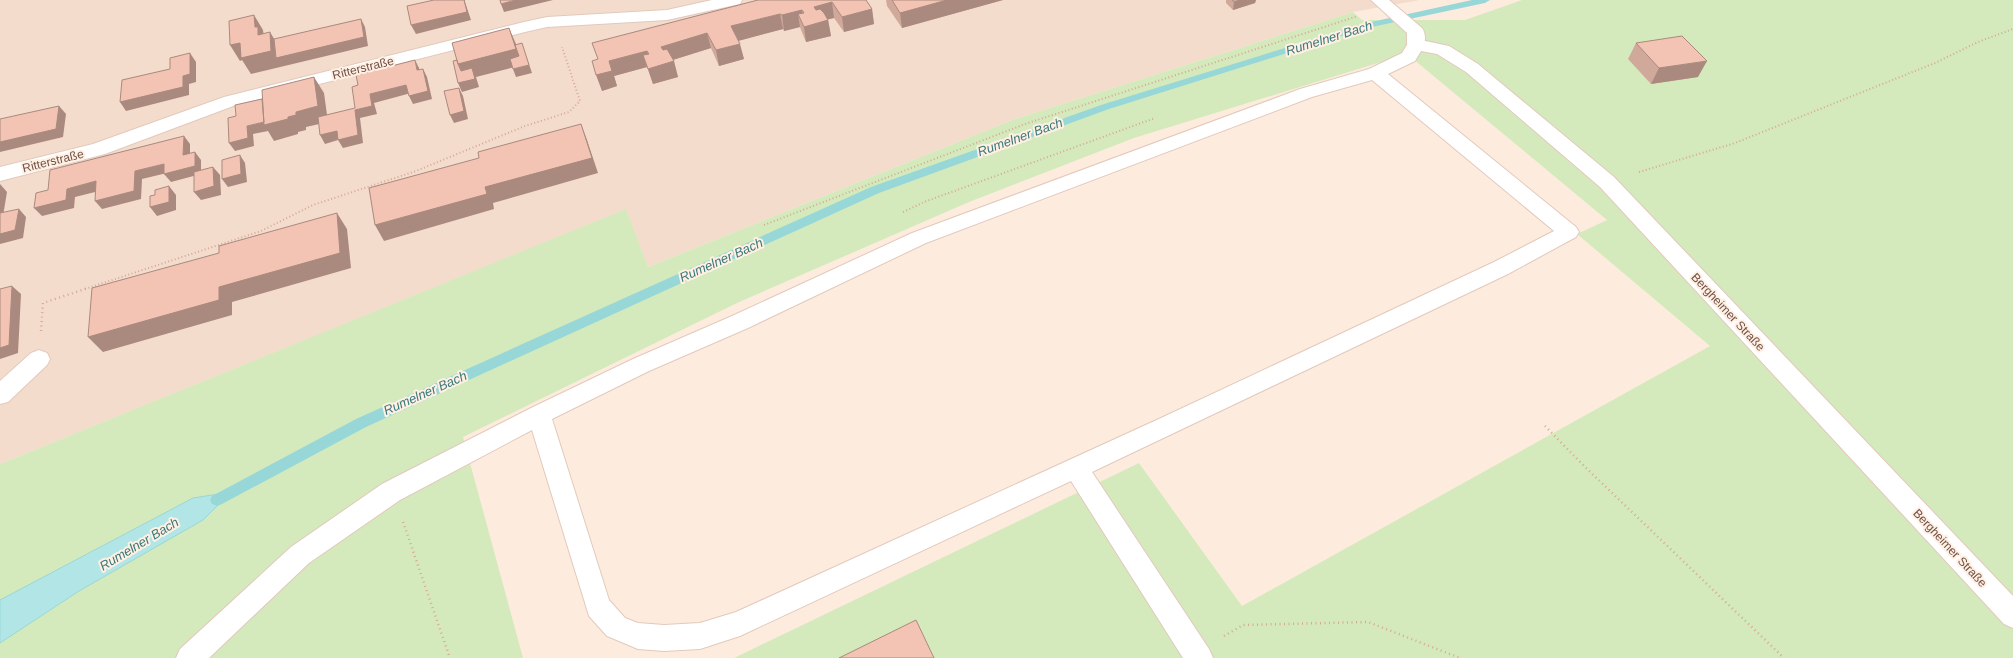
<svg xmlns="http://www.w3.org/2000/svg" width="2013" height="658" font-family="Helvetica,sans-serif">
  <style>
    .residential { fill: #f4dccc }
    .green { fill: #d5eabc }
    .water { fill: #b2e6e6; stroke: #98d7d8 }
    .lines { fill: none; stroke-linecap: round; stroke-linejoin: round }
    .stream { fill: #98d7d8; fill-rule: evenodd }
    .service-casing { stroke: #e2c9bd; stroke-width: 2 }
    .minor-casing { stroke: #e2c9bd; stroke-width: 2 }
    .path-far1 { stroke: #d7a798; stroke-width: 2; stroke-dasharray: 1 2.5; stroke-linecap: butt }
    .path { stroke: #d7a798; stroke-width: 2.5; stroke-dasharray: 1 3.5; stroke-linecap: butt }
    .service { fill: #fff; fill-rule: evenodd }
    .minor { fill: #fff; fill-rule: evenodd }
    .wall { fill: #d1a99b }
    .shaded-wall { fill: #aa897e }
    .building { fill: #f3c4b4; stroke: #aa897e }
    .labels { text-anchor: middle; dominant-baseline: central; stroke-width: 4; stroke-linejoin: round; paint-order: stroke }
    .street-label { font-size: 12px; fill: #724f46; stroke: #fff0e4 }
    .water-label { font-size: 13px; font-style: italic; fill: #3a7879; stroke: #fff0e4 }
  </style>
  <rect width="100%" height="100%" fill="#fdecdd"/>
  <path class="residential" d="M0 0H1420L1353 12 1015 119 648 267 625 210 0 464Z"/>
  <path class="green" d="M1522 0H2013V658H734L1139 463 1242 606 1710 346 1577 234 1607 220 1407 54 1134 138 969 202 737 303 463 437 523 658H0V464L626 209 648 267 1015 119 1353 12 1362 20H1465Z"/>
  <path class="water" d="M231 492 203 520 79 591 0 643V600L193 498Z"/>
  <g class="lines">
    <path class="stream" d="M1472 0H1490L1485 3 1367 28 1109 109 879 193 366 427 222 504 217 506 212 504 210 500 212 496 356 419 871 187 1101 105 1362 24Z"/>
    <g class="service-casing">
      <path id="service" d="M1416 39 1449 46 1478 64 1614 177 2013 596V628L2004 624 1600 187 1466 72 1437 54 1421 51 1415 61 1388 74 1576 227 1579 232 1576 237 1508 274 1092 472 1209 649 1213 658H1183L1071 481 740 636 700 649 664 651 638 649 607 636 589 616 532 430 400 500 309 563 209 658H176L180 649 291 547 382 484 531 408 633 359 732 316 912 233 1300 89 1369 69 1402 53 1410 40ZM1372 80 1554 231 1494 262 1161 418 736 612 700 623 664 625 638 623 625 618 609 600 552 419 649 371 748 328 926 243 1312 97Z"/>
    </g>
    <g class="minor-casing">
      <path id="minor" d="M712 0H742L740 4 667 20 547 27 525 32 236 105 105 154 0 181V167L93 144 224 97 524 22 547 17 667 10Z
        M1371 0H1389L1422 28C1426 34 1426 42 1422 48L1416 49 1410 48 1407 44V33Z
        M39 350 47 353 50 359 47 365 8 402 0 404V381L31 353Z"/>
    </g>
    <path class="path-far1" d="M1639 172 1735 143 1935 63 1978 42 2013 29
      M903 212 924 202 1155 118
      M764 225 1025 124 1358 16
      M85 289 261 231 313 205 416 171 525 126 569 112 580 101 562 47"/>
    <path class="path" d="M41 331 43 303 88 288
      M1545 426 1583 465 1784 658
      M403 522 450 658
      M1224 636 1243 625 1368 622 1460 658"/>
    <use href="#service" class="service"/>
    <use href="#minor" class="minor"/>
  </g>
  <path class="wall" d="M758 0H866L872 9 874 24 844 32 834 18 828 19 831 36 806 42 801 30 800 27 784 31 783 29 738 41 744 59 719 66 711 48 673 60 678 77 653 84 647 67 614 76 617 86 602 91 598 59Z
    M886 0H1003L902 28 887 6Z
    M1226 0H1256L1255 3 1233 10 1226 3Z
    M1636 43 1698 77 1651 84 1628 59Z"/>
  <path class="shaded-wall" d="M464 0H465V2L471 20 416 34 411 25Z
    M516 0H553L504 12 501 4Z
    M947 0H1003L902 28 900 13Z
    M1240 0H1256L1255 3 1233 10 1234 2Z
    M832 2 834 18 817 22 814 7Z
    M872 9 874 24 844 32 842 17Z
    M802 10 804 25 798 14 800 27 784 31 782 15Z
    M780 14 783 29 734 42 731 26Z
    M254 15 263 30 264 37 258 35 255 27Z
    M361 19 365 27 368 46 251 74 242 60 240 61 230 45 270 32 279 47Z
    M828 20 831 36 806 42 804 27Z
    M509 28 516 44 522 65 476 77 479 87 462 92 458 83 465 79 458 64Z
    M707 33 711 48 666 62 661 47Z
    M522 43 532 73 516 77 513 69 529 65Z
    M740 44 744 59 719 66 716 50Z
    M647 51 652 66 643 55 647 67 614 76 617 86 602 91 596 75 609 61Z
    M190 53 196 62V82L189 84V95L126 111 120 102 183 76Z
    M415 60 419 68 421 78 417 70Z
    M674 61 678 77 653 84 648 69Z
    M1707 61 1698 77 1651 84 1659 68Z
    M423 69 427 77 432 99 413 104 409 96Z
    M314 77 324 93 328 122 306 127V130L298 132V134L274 141 268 131 253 134 254 146 235 151 229 143 247 126 288 117 296 112Z
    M406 85 411 93 374 103 377 114 360 118 363 143 343 148 338 140 325 144 320 135 355 110 370 94Z
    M459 88 463 96 468 119 454 123 450 115Z
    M59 106 66 114 63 137 0 152V142Z
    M581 124 587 140 598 173 493 203 494 209 384 241 375 225 485 187Z
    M184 136 190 144V163L183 155Z
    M195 152 201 160V174L171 182 164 174Z
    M240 155 245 163 247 182 228 187 222 179Z
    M164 164 171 172 142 179 141 199 102 209 95 201 135 171Z
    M213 167 220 175 221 195 201 200 194 192Z
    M96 181 103 190 75 197 74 208 42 216 34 208 67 189Z
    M0 184 7 192 0 234 19 209 26 217 23 238 0 244Z
    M169 186 176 195V210L157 216 150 207Z
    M337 213 347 229 351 268 232 302V315L103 352 88 337Z
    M12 286 21 294 18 353 0 359V348Z"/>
  <path class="building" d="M434 0H464L467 12 411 25 407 6Z
    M500 0H516L501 4Z
    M758 0H866L872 9 842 17 832 2 814 7 816 10 820 9 824 13 828 20 804 27 798 14 804 13 802 10 782 15 780 14 731 26 740 44 716 50 707 33 661 47 663 50 667 49 674 61 648 69 643 55 649 54 647 51 609 61 612 71 596 75 592 61 598 59 592 43Z
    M892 0H947L900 13Z
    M1232 0H1240L1234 2Z
    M254 15 255 27H258V35L270 32 271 51 241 58 240 43 230 45 229 21Z
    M361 19 364 37 276 58 274 39Z
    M509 28 516 49 458 64 452 43Z
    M1682 36 1707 61 1659 68 1636 43Z
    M522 43 529 65 513 69 510 59 519 56 515 45Z
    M190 53V74L183 76V87L120 102 122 80 170 69V58Z
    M415 60 417 70 423 69 428 91 409 96 406 85 370 94 372 106 355 110 358 135 338 140 337 131 320 135 318 117 355 108 352 87 358 85 356 75Z
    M457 60 458 64 461 71 472 68 475 79 458 83 453 61Z
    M314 77 318 106 296 112V115L288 117V119L264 125 262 90Z
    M459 88 464 111 450 115 444 91Z
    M262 99 264 122 247 126 248 138 229 143 228 118 236 116 235 105Z
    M59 106 56 129 0 142V119Z
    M581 124 592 158 485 187 487 194 375 225 369 188 479 158 478 152Z
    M184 136 183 155 195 152V166L164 174V164L135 171 134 191 95 201 96 181 67 189 66 200 34 208 36 193 48 190 50 170Z
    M240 155 241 174 222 179V160Z
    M213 167 214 186 194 192V172Z
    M169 186V202L150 207V196L155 195V190Z
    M19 209 15 230 0 234V213Z
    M337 213 340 253 219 287V300L88 337 92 288 219 253V246Z
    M12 286 9 345 0 348V289Z
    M916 620 934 658H839Z"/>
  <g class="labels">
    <g class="street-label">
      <text transform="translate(363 68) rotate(-14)">Ritterstraße</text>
      <text transform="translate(53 161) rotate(-14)">Ritterstraße</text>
      <text transform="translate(1728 312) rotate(47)">Bergheimer Straße</text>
      <text transform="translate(1950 548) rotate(47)">Bergheimer Straße</text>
    </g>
    <g class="water-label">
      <text transform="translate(1329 38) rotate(-17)">Rumelner Bach</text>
      <text transform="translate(1020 137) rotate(-20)">Rumelner Bach</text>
      <text transform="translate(721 260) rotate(-24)">Rumelner Bach</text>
      <text transform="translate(425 393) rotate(-24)">Rumelner Bach</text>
      <text transform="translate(139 544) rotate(-31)">Rumelner Bach</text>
    </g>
  </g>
</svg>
